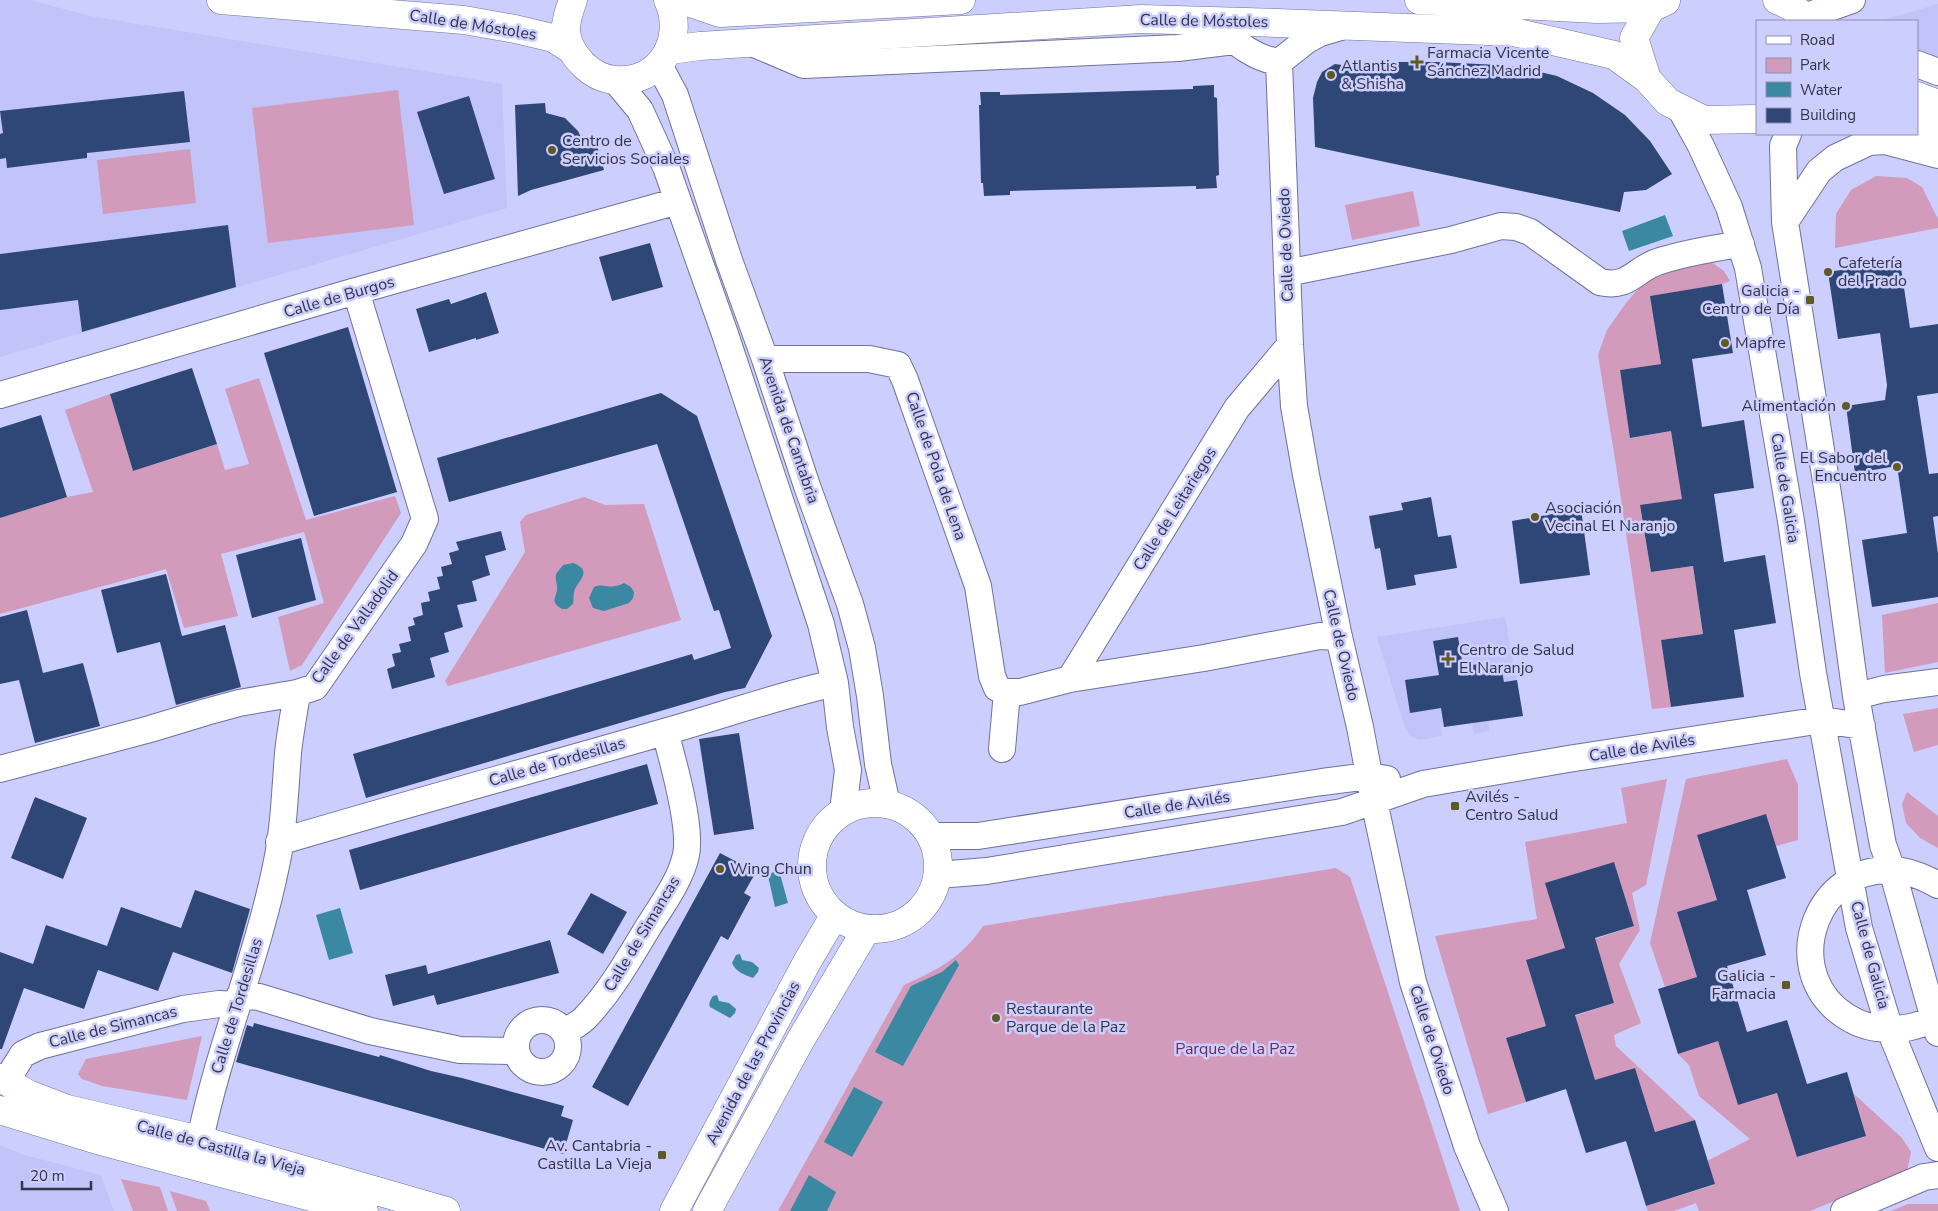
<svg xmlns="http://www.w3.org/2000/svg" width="1938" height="1211" font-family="'Nunito Sans',sans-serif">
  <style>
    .built { fill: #c1c3f9 }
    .green { fill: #d29abb }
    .water { fill: #3a88a2 }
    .building { fill: #2f4776 }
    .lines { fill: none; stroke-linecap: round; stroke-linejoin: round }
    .minor-casing { stroke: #70719b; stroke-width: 28 }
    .major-casing { stroke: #70719b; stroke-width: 29 }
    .minor { stroke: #fff; stroke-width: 26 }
    .major { stroke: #fff; stroke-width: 28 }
    .poi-dot { fill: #5f5926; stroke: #cccefd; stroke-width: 2 }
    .labels { text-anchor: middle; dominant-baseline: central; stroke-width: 5; stroke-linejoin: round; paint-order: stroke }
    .street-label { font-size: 16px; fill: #333447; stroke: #cccefd }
    .poi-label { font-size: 16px; fill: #333447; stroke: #cccefd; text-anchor: start }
    .park-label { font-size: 16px; fill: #712a59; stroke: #cccefd }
  </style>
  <rect width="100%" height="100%" fill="#cccefd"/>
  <path class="built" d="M0 0H30L90 16 502 84 507 208 0 357Z
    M1938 4V82L1917 75V21H1880Z
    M1505 617 1523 716 1488 722 1490 731 1474 734 1472 723H1458V725L1441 727 1442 736 1419 740 1410 736 1405 728 1377 637Z
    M0 1145 21 1154 101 1175 114 1211H0Z"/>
  <path class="green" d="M398 90 414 225 268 243 252 108Z
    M190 149 196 203 103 214 97 160Z
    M1876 176 1907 178 1922 187 1938 219V228L1835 248 1836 214 1851 190Z
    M1413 191 1420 226 1352 240 1345 205Z
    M1710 261 1724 271 1730 281 1722 284 1651 296 1661 364 1620 370 1631 438 1671 431 1685 499 1640 506 1651 572 1693 566 1703 634 1661 640 1671 707 1652 709 1615 459 1598 355 1607 330 1626 303 1645 281 1663 273Z
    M259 378 306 520 395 496 401 513 302 665 290 671 278 617 324 603 304 532 221 554 238 616 184 628 166 569 0 614V518L67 497 93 492 65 410 110 394 133 471 217 444 225 470 249 464 225 389Z
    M584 497 605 505 644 504 681 620 448 686 445 681 525 552 520 522 526 515Z
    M1938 603V662L1885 673 1882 615Z
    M1938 708V745L1914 752 1903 714Z
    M1787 759 1798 785V840L1776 846 1766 814 1697 835 1717 900 1677 912 1697 977 1665 987 1650 943 1686 779Z
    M1667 779 1646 885 1632 893 1640 930 1619 964 1641 1023 1614 1035 1616 1046 1695 1120 1655 1132 1635 1068 1595 1081 1575 1016 1614 1003 1595 939 1634 926 1614 862 1546 883 1565 948 1526 960 1546 1026 1506 1038 1526 1102 1488 1114 1435 936 1537 919 1525 842 1627 823 1621 788Z
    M1907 792 1938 816V848L1920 838 1906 823 1902 804Z
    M1336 868 1350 877 1460 1211H778L904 985C937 970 962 958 983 926Z
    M1717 1028 1718 1041 1738 1105 1778 1093 1798 1157 1866 1136 1854 1094 1902 1138 1911 1152 1907 1171 1810 1211H1699L1696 1203 1674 1211H1648L1646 1206 1714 1185 1707 1161 1750 1139 1699 1096 1689 1065 1678 1054 1704 1045Z
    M202 1036 187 1100 102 1086 82 1079 78 1074 86 1059Z
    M121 1179 160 1187 168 1211H133Z
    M170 1191 206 1201 210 1211H177Z
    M1908 1204H1938V1211H1891Z"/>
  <path class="water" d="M1665 215 1673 236 1629 251 1622 231Z
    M573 563C595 571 576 582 574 592 573 596 574 600 573 604L567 609H562C548 601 558 597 557 587 557 582 555 579 556 574L563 565Z
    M624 583 631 587 634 592 633 598 629 603 604 611 593 608 589 598 594 587C605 582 609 591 624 583Z
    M774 871 780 874 788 903 775 907 768 876Z
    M340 908 353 953 329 960 316 915Z
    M740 954 742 960 752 962 759 968 758 972 753 978C744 975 735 971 732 963L736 955Z
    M956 960 959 965 903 1066 875 1052 911 986 942 972Z
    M717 995 719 1001 729 1003 736 1009 735 1013 730 1018 710 1007C708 1003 711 999 713 996Z
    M854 1087 883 1102 852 1157 824 1142Z
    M809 1175 836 1192 827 1211H790Z"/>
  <path class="building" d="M1395 62H1437L1499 65 1523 68 1557 76 1593 93 1625 115 1650 141 1672 174 1646 190 1624 192 1620 212 1315 147 1313 98 1317 82 1322 72 1335 64 1342 65Z
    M1214 85V97L1217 98 1219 175 1216 176 1217 188 1196 189V186L1010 191V195L984 196 983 183H981L979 105H981L980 92H1000V95L1193 89V86Z
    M184 91 190 142 87 153V158L7 168 6 158 0 159V134L3 133 0 111Z
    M469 96 495 179 444 194 417 112Z
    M545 103 546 113 565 118 578 131 583 142 595 139 604 170 531 190 518 196 515 105Z
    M228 225 236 287 82 332 78 300 0 310V254Z
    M650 243 663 287 612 301 599 257Z
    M1900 261 1910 328 1938 324V393L1917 396 1929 474 1938 473V516L1933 517 1938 554V597L1872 607 1862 540 1907 533 1897 466 1855 473 1846 406 1885 400 1887 385 1880 333 1838 339 1828 272Z
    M1722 284 1733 353 1692 359 1702 427 1744 420 1754 488 1714 494 1724 562 1765 555 1776 623 1734 630 1744 697 1671 707 1661 640 1703 634 1693 566 1651 572 1640 505 1682 499 1671 431 1630 438 1620 370 1661 364 1650 296Z
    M486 292 499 333 476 340V338L429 352 416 309 449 299 451 304Z
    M348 327 397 492 314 516 264 353Z
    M192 368 217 444 133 471 110 394Z
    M661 393 697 416 772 636 745 688 725 692 366 798 353 754 692 654 694 660 731 648 719 610 714 611 657 444 449 502 437 458Z
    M41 415 67 497 0 518V428Z
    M1431 497 1438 537 1451 535 1457 568 1414 575 1416 585 1387 590 1380 548 1375 549 1369 516 1403 510 1401 503Z
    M1581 509 1590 575 1520 584 1512 521Z
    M501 531 506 550 485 556 490 575 472 581 477 601 457 605 463 627 444 633 449 652 430 658 435 677 392 689 387 669 395 666 392 654 401 652 399 644 411 641 408 627 415 625 413 618 423 615 421 603 430 601 428 592 440 589 437 577 443 576 441 567 452 564 449 553 459 550 456 542Z
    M301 538 316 600 252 618 236 555Z
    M166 574 182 636 225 625 241 687 176 705 160 642 117 653 101 590Z
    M27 610 43 673 83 663 100 726 35 743 19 680 0 684V617Z
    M1458 637 1463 667 1478 664 1479 675 1502 672 1504 682 1517 680 1523 716 1444 727 1441 708 1410 713 1405 680 1439 675 1433 641Z
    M739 733 754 829 714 835 699 739Z
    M647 764 658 804 360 890 349 850Z
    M35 797 87 818 63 879 11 858Z
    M1766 814 1786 878 1747 890 1766 955 1727 966 1747 1032 1787 1020 1807 1084 1847 1072 1866 1136 1797 1157 1777 1093 1738 1105 1718 1041 1678 1054 1658 989 1697 977 1677 912 1717 900 1697 835Z
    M720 853 756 872 744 893 751 897 728 940 721 936 628 1106 592 1087Z
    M1614 862 1634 926 1595 938 1614 1003 1575 1015 1595 1080 1635 1068 1655 1132 1695 1120 1715 1184 1646 1206 1626 1141 1586 1153 1566 1089 1526 1102 1506 1038 1546 1026 1526 960 1565 948 1545 883Z
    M195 890 250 909 232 973 173 952 158 991 98 970 84 1009 24 988 2 1049H0V952L33 964 46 925 107 946 121 907 181 928Z
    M591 893 627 912 603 954 567 934Z
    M550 940 559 973 437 1005 434 995 393 1006 385 975 426 965 428 974Z
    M254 1023 379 1057 380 1055 431 1071 462 1078 564 1106 561 1116 573 1120 563 1154 236 1062 247 1025 253 1027Z"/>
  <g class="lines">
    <g class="minor-casing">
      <path id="minor" d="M1804 17 1852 0
        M1221 30C1239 45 1256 59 1279 62L1307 40 1320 33 1344 26
        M752 43 804 65 1178 48 1234 41
        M1279 62 1290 345 1294 406 1306 475 1339 637 1360 727 1374 801 1413 982 1467 1146 1495 1211
        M1917 64 1938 72
        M659 65 675 95 729 260 765 359 807 486 850 604 862 648 870 696 878 764 887 804
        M615 80 640 110 666 167 725 334 821 624 835 683 840 727 848 770 843 811
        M1680 108 1701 146 1729 207 1748 268 1791 521 1813 673 1859 928 1890 1030 1938 1148
        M1788 134 1783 146 1785 222 1831 513 1856 696 1883 845 1892 870 1938 1033
        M1785 222 1819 171 1835 158 1869 142 1885 141 1938 155
        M1287 273 1451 240 1501 226 1516 227 1530 232 1600 282C1630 289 1635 268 1660 261 1686 253 1714 248 1741 244
        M765 359H869L898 365 905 380 978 586 992 676 997 688 1007 692H1020L1070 679 1204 658 1320 636 1339 637
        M0 395 356 291 678 201
        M1070 679 1237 408 1290 345
        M1856 696 1884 689 1938 682
        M1002 749 1007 692
        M0 769 150 729 206 712 239 703 297 693 315 687 414 544 425 519 356 291
        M931 836H978L1322 782 1369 776 1387 779
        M279 842C407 804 536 769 664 732 721 716 777 696 835 683
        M938 875 987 871 1342 812 1423 784 1568 759 1822 720 1862 726
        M1938 885C1924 877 1908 870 1891 870 1819 867 1782 961 1836 1009 1848 1019 1861 1026 1877 1028 1897 1031 1922 1028 1938 1014
        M240 995 259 997 370 1031 460 1050 516 1051
        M516 1046a26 26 0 1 1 52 0a26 26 0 1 1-52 0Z
        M565 1032C572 1027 581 1023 586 1017 611 991 628 960 647 929 661 906 680 882 686 855 692 827 673 761 665 732
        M6 1081 23 1054 40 1046 183 1009 219 1004 237 1005
        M200 1140C219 1047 257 959 276 866 284 829 285 791 288 753 290 733 294 713 297 693
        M1844 1211 1924 1177 1938 1175"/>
    </g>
    <g class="major-casing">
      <path id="major" d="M221 0 464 20 515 29 553 38 572 50
        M573 0C569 11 565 22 566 33 570 56 591 78 615 80 660 84 686 39 668 0
        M682 0 720 13 961 0
        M1419 0 1597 9 1651 8
        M1777 0C1787 4 1801 11 1806 21
        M1666 1 1651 8 1634 38 1647 79 1668 102 1704 120 1757 119
        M670 50 700 46 1141 19 1277 23 1514 32 1614 55 1647 79
        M1917 96 1938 104
        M1917 124 1938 131
        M812 866a63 63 0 1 1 126 0a63 63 0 1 1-126 0Z
        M0 1078 28 1094 67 1109 200 1140 446 1211
        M0 1110 97 1140 364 1211
        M674 1211 807 962 834 916
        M707 1211 800 1041 866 930"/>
    </g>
    <use href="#minor" class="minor"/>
    <use href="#major" class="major"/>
  </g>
  <g class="poi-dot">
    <path d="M1414.5 54.5h5v5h5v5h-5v5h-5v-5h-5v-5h5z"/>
    <circle cx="1331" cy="75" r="5"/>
    <circle cx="552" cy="150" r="5"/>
    <circle cx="1828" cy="272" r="5"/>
    <rect x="1805" y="295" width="10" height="10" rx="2.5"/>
    <circle cx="1725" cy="343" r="5"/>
    <circle cx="1846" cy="406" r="5"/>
    <circle cx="1897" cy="467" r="5"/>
    <circle cx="1535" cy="517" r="5"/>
    <path d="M1445.5 651.5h5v5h5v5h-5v5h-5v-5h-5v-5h5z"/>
    <rect x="1450" y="801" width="10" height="10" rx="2.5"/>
    <circle cx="720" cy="869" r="5"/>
    <rect x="1781" y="980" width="10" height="10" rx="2.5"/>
    <circle cx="996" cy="1018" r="5"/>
    <rect x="657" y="1150" width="10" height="10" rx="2.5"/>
  </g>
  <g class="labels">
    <g class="street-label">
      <text transform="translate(1204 21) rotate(1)">Calle de Móstoles</text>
      <text transform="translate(473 25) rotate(9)">Calle de Móstoles</text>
      <text transform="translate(1286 245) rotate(-92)">Calle de Oviedo</text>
      <text transform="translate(339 297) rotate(-16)">Calle de Burgos</text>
      <text transform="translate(789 430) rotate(71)">Avenida de Cantabria</text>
      <text transform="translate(936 466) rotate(71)">Calle de Pola de Lena</text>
      <text transform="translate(1785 488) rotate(81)">Calle de Galicia</text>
      <text transform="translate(1175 509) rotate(-58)">Calle de Leitariegos</text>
      <text transform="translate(355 627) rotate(-54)">Calle de Valladolid</text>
      <text transform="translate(1341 645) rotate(77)">Calle de Oviedo</text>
      <text transform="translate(1642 748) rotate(-9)">Calle de Avilés</text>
      <text transform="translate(557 762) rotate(-16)">Calle de Tordesillas</text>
      <text transform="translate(1177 805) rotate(-9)">Calle de Avilés</text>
      <text transform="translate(642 934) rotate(-59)">Calle de Simancas</text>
      <text transform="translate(1870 955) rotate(75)">Calle de Galicia</text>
      <text transform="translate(237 1006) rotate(-73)">Calle de Tordesillas</text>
      <text transform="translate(113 1027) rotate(-14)">Calle de Simancas</text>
      <text transform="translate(1432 1040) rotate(72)">Calle de Oviedo</text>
      <text transform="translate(753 1063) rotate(-62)">Avenida de las Provincias</text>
      <text transform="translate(221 1148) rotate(15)">Calle de Castilla la Vieja</text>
    </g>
    <g class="poi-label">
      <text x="1427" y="53">Farmacia Vicente<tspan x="1427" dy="18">Sánchez Madrid</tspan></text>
      <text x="1341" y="66">Atlantis<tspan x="1341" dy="18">&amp; Shisha</tspan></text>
      <text x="562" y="141">Centro de<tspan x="562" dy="18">Servicios Sociales</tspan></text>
      <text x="1838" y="263">Cafetería<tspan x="1838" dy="18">del Prado</tspan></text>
      <text x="1800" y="291" text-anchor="end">Galicia -<tspan x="1800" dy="18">Centro de Día</tspan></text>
      <text x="1735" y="343">Mapfre</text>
      <text x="1836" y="406" text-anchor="end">Alimentación</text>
      <text x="1887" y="458" text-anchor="end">El Sabor del<tspan x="1887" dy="18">Encuentro</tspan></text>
      <text x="1545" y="508">Asociación<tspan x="1545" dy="18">Vecinal El Naranjo</tspan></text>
      <text x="1459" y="650">Centro de Salud<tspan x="1459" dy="18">El Naranjo</tspan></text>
      <text x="1465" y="797">Avilés -<tspan x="1465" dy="18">Centro Salud</tspan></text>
      <text x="730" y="869">Wing Chun</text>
      <text x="1776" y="976" text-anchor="end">Galicia -<tspan x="1776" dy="18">Farmacia</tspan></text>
      <text x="1006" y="1009">Restaurante<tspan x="1006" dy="18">Parque de la Paz</tspan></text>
      <text x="652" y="1146" text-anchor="end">Av. Cantabria -<tspan x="652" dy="18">Castilla La Vieja</tspan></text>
    </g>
    <g class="park-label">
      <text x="1235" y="1049">Parque de la Paz</text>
    </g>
  </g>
  <rect x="1756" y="20" width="162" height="115" fill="#cccefd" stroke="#8f90b4"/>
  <rect x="1766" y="36" width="25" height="8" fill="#ffffff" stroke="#8f90b4"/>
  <text x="1800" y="45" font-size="15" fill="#333447">Road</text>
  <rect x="1766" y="58" width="25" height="15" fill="#d29abb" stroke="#8f90b4"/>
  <text x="1800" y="70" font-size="15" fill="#333447">Park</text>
  <rect x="1766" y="82" width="25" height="15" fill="#3a88a2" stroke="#8f90b4"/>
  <text x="1800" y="95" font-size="15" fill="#333447">Water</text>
  <rect x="1766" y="108" width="25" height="15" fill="#2f4776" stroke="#8f90b4"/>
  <text x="1800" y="120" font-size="15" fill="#333447">Building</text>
  <path d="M22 1181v8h69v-8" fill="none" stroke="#333447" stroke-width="2.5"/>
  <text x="30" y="1181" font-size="15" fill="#333447" stroke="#cccefd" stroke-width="4" paint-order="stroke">20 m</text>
</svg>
